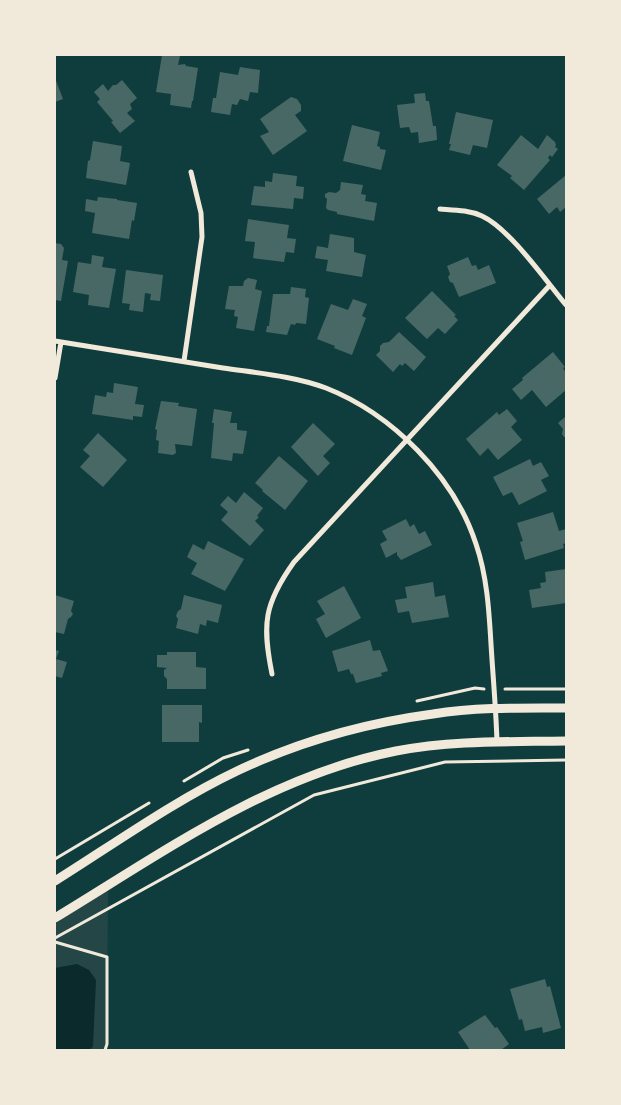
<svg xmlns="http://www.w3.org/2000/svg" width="621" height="1105" font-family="'DM Sans',sans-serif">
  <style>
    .green { fill: #244646 }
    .water { fill: #0a2a2b }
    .building { fill: #486865 }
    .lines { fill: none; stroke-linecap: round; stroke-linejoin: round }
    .path { stroke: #f1e9da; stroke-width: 3 }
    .minor { stroke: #f1e9da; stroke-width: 5 }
    .tertiary { stroke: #f1e9da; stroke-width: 9 }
  </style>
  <rect width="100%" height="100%" fill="#0f3d3e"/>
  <path class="green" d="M108 886 107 1050H55V921Z"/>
  <path class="water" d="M77 964 89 970 96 980 93 1046 90 1050H55V968Z"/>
  <path class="building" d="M162 55 180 56 178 65 185 64 186 66 198 68 193 101H192L191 108 170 105 171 94 156 92Z
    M240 67 260 70 258 93 250 92 248 101 240 99 237 105 232 104 230 115 211 112 213 98H216L220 72 238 75Z
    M55 78 63 99 55 102Z
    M122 80 137 98 130 104 132 109 127 113 135 121 120 133 111 122 113 121 97 102 100 99 94 92 103 84 108 91 113 85H116Z
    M425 93 426 101H429L433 126H436L437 140 419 143 418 132 411 133 409 127 400 128 397 105 415 103 414 94Z
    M291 97 297 99 301 105V111L295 115 307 131 273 155 260 136 269 132 260 119Z
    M456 112 493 120 487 148 473 145 470 155 449 150 451 144H449Z
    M352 125 380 132 377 146 380 147V149L386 150 381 170 343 161Z
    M521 135 538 149 547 135 555 142 556 145 555 147 558 149 552 157 550 155 548 158 550 160 524 190 510 178 512 176 497 165Z
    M93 141 122 146 120 161 130 163 126 185 86 178 88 161 90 160Z
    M273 173 297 176 296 186 304 187 303 199 294 198 293 209 251 205 254 186 265 187V181L272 182Z
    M566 175V207L560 212 557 207 549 214 537 199Z
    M341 182 363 185 361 194 366 195 365 201 377 203 374 221 337 214V212L328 210 326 208 327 199 325 197V194L329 192 336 193 340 190Z
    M98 197 117 199V200L137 203 134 221 132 220 129 239 92 233 95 213 85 211 86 199 97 201Z
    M248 219 289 225 287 238 296 239 294 253 286 252 284 262 253 258 255 242 245 241Z
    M330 234 354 238V252L366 255 362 277 326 271 328 260 315 258 317 246 328 248Z
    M55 243 61 244 64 248 62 260 68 261 61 301 55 300Z
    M92 255 104 257 102 267 116 269 109 308 88 305 89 295 73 292 78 262 91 264Z
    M468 257 472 266 476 265 478 270 489 265 496 283 459 297 453 283 450 282 448 277 450 274 447 266Z
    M126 270 163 275 160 301 150 300 151 294 145 293 143 312 129 310 130 304 122 303Z
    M248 278 257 280 255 289 262 291 254 331 236 328 238 317 234 316 235 310 225 309 229 286H243L244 281Z
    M291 287 306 289 305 297 309 298 306 324 296 323 295 325 291 324 287 335 266 332 267 326H269L273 294H290Z
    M432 291 456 315 454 316 458 320 445 334 438 328 427 339 405 318Z
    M353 299 367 304 362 316 366 318 352 355 334 348 335 346 317 339 331 304 348 310Z
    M399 332 426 357 414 371 405 363 402 366 400 364 393 372 376 355 380 351V346L383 343 389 342Z
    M553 352 565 367 563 368 566 373V390L546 407 532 390 521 400 512 389 523 380 522 378Z
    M114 383 138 387 135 404 144 405 142 417 133 416V420L92 414 95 395 106 397 107 392 113 393Z
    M161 401 179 403 178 406 197 409 192 446 175 444 176 453 173 455 158 453 159 441 156 440 157 430 155 429Z
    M214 409 232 412 230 423H237V430L247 431 243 454 233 453 232 461 211 458 214 423H212Z
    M507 409 517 421 511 427 522 440 498 460 488 448 480 456 466 439 497 412 499 415Z
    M566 416V437H564L562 434 563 429 558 423Z
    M313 423 335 444 323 456 330 463 318 476 291 447Z
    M98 433 127 460 103 487 80 467 90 456 83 450Z
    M279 456 308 481 285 510 262 491 263 490 255 483Z
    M530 459 533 466 541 462 549 476 541 480 547 491 519 505 512 492 503 496 493 477Z
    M244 492 263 508 257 516 259 517 255 521 264 530 250 546 221 520 228 512 220 505 228 496 236 503Z
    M553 512 559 531 566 529V543L563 544 564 548 525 560 520 542 523 541 517 523Z
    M406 519 410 527 414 524 419 534 425 531 432 545 401 560 397 555V552L386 558 380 544 387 540 382 531Z
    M208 541 244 559 225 591 191 574 197 563 187 557 193 544 204 550Z
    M566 569V603L532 608 529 590 541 588 540 583 546 582 545 572Z
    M433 582 435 597 445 595 449 617 412 623 409 611 398 613 395 600 407 598 405 587Z
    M344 586 361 618 326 638 316 619 325 614 317 601Z
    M55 595 74 601 71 611 73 614 71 617 68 619 64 634 55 632Z
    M184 595 222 605 218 623 207 620 206 626 200 624 198 634 176 628 178 619 176 616 178 611 181 609Z
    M370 640 373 651 380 650 388 671 381 673 382 676 356 683 353 674H351L349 669 338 672 332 651Z
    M55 650 59 651 56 659 67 662 62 678 55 676Z
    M167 652H196V667L206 668V689H167V679L164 676V670L167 668 157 667V655H167Z
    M162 705H202V723L199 722V742H162Z
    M545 979 547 987 550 986 561 1028 543 1033 542 1027 525 1031 522 1019 519 1020 510 989Z
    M485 1015 495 1028 497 1027 509 1044 501 1050H470L458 1032Z"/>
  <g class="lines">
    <path class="path" d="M505 689H566
      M417 701 475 688 484 689
      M184 781 223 758 248 750
      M55 859 149 803
      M55 938 314 795 445 762 566 760
      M55 942 107 957V1044L105 1050"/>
    <path class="minor" d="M440 209C454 210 469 210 482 216 510 229 546 281 566 305
      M55 341C111 350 167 359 223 368 257 373 294 376 326 388 392 414 454 476 476 544 487 576 489 610 491 644 493 677 496 709 497 742
      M184 361 202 237 201 213 191 172
      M55 378 61 342
      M272 674C262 624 264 604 294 562L550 285"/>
    <path class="tertiary" d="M55 881C114 844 174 801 237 771 298 742 366 723 433 714 477 707 522 708 566 708
      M55 918C164 852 269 776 396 751 452 740 510 742 566 741"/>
  </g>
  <rect width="621" height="1105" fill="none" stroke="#f1e9da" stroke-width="112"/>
</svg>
